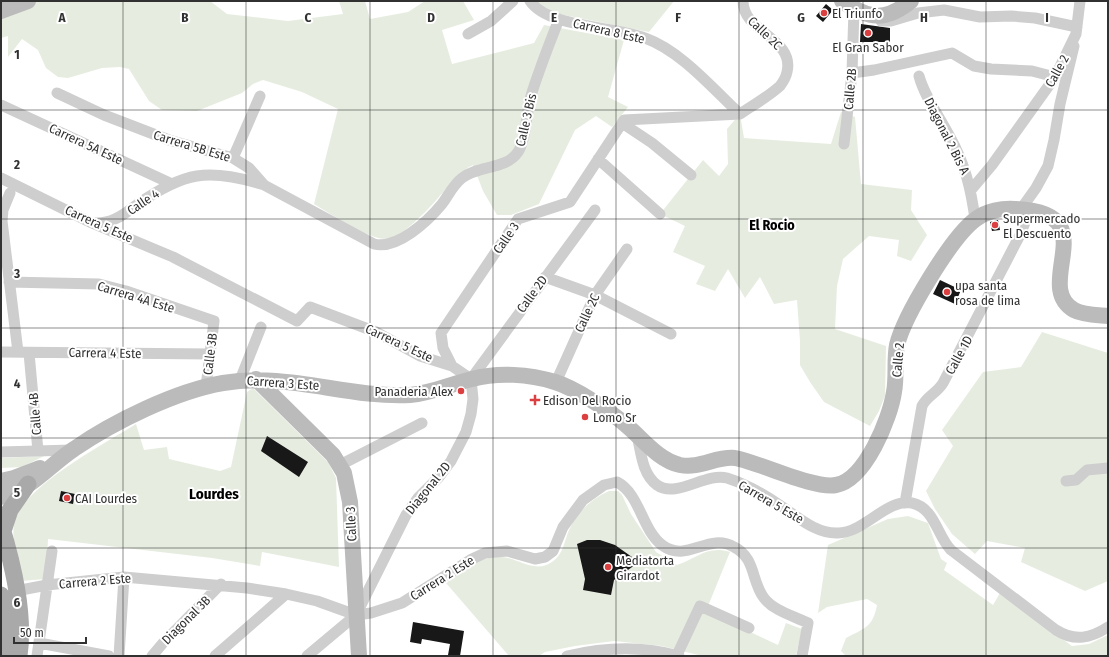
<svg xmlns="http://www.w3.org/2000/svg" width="1109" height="657" font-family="'Fira Sans Condensed',sans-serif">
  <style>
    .green { fill: #e6ede0 }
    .building { fill: #181818 }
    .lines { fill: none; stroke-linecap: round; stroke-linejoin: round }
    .street { stroke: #cecece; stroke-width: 11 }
    .secondary { stroke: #bbb; stroke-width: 16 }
    .primary { stroke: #a9a9a9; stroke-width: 17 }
    .grid { fill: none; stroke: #313131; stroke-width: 1; stroke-opacity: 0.55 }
    .poi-dot { fill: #dc3f3f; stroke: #fff; stroke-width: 1.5 }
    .labels { text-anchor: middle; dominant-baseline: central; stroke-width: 4; stroke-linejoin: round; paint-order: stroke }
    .poi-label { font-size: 13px; fill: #313131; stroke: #fff; text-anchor: start }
    .street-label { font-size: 13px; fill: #313131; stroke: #fff }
    .neighbourhood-label { font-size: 14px; font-weight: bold; fill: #000; stroke: #fff }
    .quarter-label { font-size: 15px; font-weight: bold; fill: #000; stroke: #fff }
    .grid-label { font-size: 13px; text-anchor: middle; font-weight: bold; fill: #313131; stroke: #fff; stroke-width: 4; stroke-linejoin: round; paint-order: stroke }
  </style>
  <rect width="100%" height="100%" fill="#fff"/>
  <path class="green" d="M36 1H210L227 14 288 21 343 14 339 1H365L370 19 408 12 425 1H463L474 20 442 30 452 64 534 43 544 25 624 40 608 97 628 107 612 127 596 116 575 130 539 204 511 215H497L483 191 473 165C453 175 453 182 438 198 429 209 400 239 386 239 368 239 331 214 314 204L338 109 302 92 263 80 253 84 242 93 197 111 162 110 149 101 129 69 120 67 102 68 68 78 58 77 46 68 38 50 22 39 8 57V36L1 38V18L26 8Z
    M535 1H674L649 32 554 13Z
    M841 112 855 117 861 184 912 190 911 210 927 235 911 261 897 256 899 240 869 236 843 259 837 286 835 329 886 346 885 396 879 411 870 426 824 402 810 382 800 365V341L797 300 774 304 760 277 745 298 728 269 715 291 696 284 705 266 673 252 685 226 660 214 703 160 719 176 728 164 727 129 740 114 744 138 831 144Z
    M1042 332 1108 353V581L1085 591 1021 562 1025 548 987 541 975 554 952 534 935 509 926 491 953 446 942 430 983 372 1021 367Z
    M253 388 328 462 336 478 339 567 262 552 260 566 212 558 48 539 46 579 20 581C18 562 9 535 16 517 30 483 104 444 136 424L144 450 167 447 169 459 220 471 231 467 247 392Z
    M44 456 22 467 1 468V458Z
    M609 491H618L622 495 631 514 656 552 677 565C698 558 707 545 730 552L706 611 778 645 786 623 802 629 796 656H702L662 646 614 641 575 646 545 652 539 656H509L446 583C461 572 477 558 496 557 516 555 533 575 552 562 563 555 564 542 569 530 577 512 591 499 609 491Z
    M908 516 928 523 941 559 947 563 944 570 993 605 1000 593 1072 646 1089 644 1108 635V656H846L841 651 846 638C865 628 873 627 877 605L867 599 827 607 818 613 828 545 888 519Z"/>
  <path class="building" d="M826 4 833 10 823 22 816 16Z
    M861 24 890 28V42H860Z
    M998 220 1000 230 992 231 990 222Z
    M940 280 961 290 955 304 933 294Z
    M267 436 308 462 299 477 261 451Z
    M61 491 75 494 73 504 59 501Z
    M587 540H600L615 545 639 562 614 580 611 595 583 590 585 579 577 544Z
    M413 622 464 631 460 656 448 655 450 644 422 639 421 644 410 642Z"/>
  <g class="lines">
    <path class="street" d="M530 1C548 28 615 26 645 38 681 51 712 88 740 114
      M881 21H891L918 13 944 10 980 17 1011 16 1035 18 1077 27
      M468 34 491 21 513 1
      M852 73 874 70 952 53 974 66 991 69 1032 71 1055 77
      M919 76C925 98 940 117 950 137 965 164 971 189 975 219
      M57 93 104 115 169 140 233 158 249 168 264 185 374 244C397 250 428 221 442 204 448 196 453 185 462 178 478 165 506 170 518 152 525 142 527 113 530 99 538 72 549 45 559 19
      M1 105 172 184
      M740 114C753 105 768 97 780 86 783 82 786 77 787 72 795 38 743 33 743 1
      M622 123 652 143 691 175
      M844 144 852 73 854 9
      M233 158 260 96
      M598 159 660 214
      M1 178 92 223 173 257 297 321 310 307 376 332 420 356 452 366 471 379
      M971 190 992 165 1055 77 1076 34 1080 1
      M10 193 3 210 2 221 18 352
      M1021 209 1036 188 1048 166 1054 140 1060 104 1074 46
      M94 223C113 224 124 214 138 204 184 172 208 168 261 184
      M545 277 595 295 671 334
      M9 282 99 284 126 291 214 321 206 387
      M1 352 210 354
      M29 353 38 451
      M452 366 443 348 441 333 518 219 570 202 624 120 740 114
      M471 379 595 210
      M240 380 261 327
      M556 382 595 295 627 249
      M637 435C641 452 642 474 657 485 676 499 706 472 727 478 746 484 765 495 781 506 798 517 816 534 838 533 864 533 887 498 912 503 935 508 937 536 951 550L1056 630C1075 642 1091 638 1108 627
      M1 452 72 450
      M340 465 422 423
      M1066 481 1076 480 1087 470 1108 468
      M905 503 922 406C927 396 937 393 943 383L1020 235 1030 210
      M16 591 47 585 124 577 247 588 286 594 317 601 356 615 371 613 402 603 472 559 485 553 507 551 535 559 545 557 553 551 563 527 583 500 604 485 617 482C640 494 642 530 662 545 687 564 708 532 734 547 756 558 751 581 764 598 774 611 794 616 808 623L802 656
      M39 643 109 656
      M677 655 700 606 749 628
      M37 656 52 551
      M119 656 124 577
      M152 656 163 643 221 584
      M215 656 286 594
      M307 656 356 615 406 515 418 498 439 477 451 461 466 432 471 414 473 399 471 379
      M567 656C605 647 641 645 679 656"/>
    <path class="secondary" d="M842 1C869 19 885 22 911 1
      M1 11 28 1
      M256 379 333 455 344 473 350 502 359 656
      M1 481 14 478 40 468
      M1 497C28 492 51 464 74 449 113 422 176 391 223 383 288 372 346 398 410 395 432 393 451 384 472 379 498 372 529 374 555 382 575 388 610 411 626 425 643 439 658 460 680 465 700 469 716 456 735 458 761 463 813 489 836 485 865 480 890 419 894 392 897 377 894 360 897 345 904 316 952 236 976 219 987 211 1002 208 1015 209 1108 212 1031 285 1074 310 1083 315 1098 315 1108 316"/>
    <path class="primary" d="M1 525C13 565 25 614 19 656
      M3 531 10 510 28 484
      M1 595 6 630 4 656"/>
  </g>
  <path class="grid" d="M123 1V656M246 1V656M370 1V656M493 1V656M616 1V656M739 1V656M863 1V656M986 1V656M1 110H1108M1 219H1108M1 328H1108M1 438H1108M1 548H1108"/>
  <g class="poi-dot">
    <circle cx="824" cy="13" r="4"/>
    <circle cx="868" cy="33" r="4"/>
    <circle cx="995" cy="225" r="4"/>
    <circle cx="947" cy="292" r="4"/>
    <circle cx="461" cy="391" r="4"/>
    <path d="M533 394h4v4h4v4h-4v4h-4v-4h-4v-4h4z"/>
    <circle cx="585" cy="417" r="4"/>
    <circle cx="67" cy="498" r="4"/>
    <circle cx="608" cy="567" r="4"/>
  </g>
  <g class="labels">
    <g class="poi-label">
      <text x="832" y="13">El Triunfo</text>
      <text x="868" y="47" text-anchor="middle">El Gran Sabor</text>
      <text x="1003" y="218">Supermercado<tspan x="1003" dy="15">El Descuento</tspan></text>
      <text x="955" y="285">upa santa<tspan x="955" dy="15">rosa de lima</tspan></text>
      <text x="453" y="391" text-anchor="end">Panaderia Alex</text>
      <text x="543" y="400">Edison Del Rocio</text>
      <text x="593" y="417">Lomo Sr</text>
      <text x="75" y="498">CAI Lourdes</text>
      <text x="616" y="560">Mediatorta<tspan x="616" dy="15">Girardot</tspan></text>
    </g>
    <g class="street-label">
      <text transform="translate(609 31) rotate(13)">Carrera 8 Este</text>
      <text transform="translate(765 33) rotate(44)">Calle 2C</text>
      <text transform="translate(1057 71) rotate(-61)">Calle 2</text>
      <text transform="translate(850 89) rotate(-85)">Calle 2B</text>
      <text transform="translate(526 120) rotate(-77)">Calle 3 Bis</text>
      <text transform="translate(947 136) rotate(63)">Diagonal 2 Bis A</text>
      <text transform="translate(86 144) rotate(25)">Carrera 5A Este</text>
      <text transform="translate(192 146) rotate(17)">Carrera 5B Este</text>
      <text transform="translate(143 202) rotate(-34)">Calle 4</text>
      <text transform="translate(99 224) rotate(24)">Carrera 5 Este</text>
      <text transform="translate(506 238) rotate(-55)">Calle 3</text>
      <text transform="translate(532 294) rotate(-54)">Calle 2D</text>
      <text transform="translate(136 297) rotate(17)">Carrera 4A Este</text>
      <text transform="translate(587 313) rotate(-65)">Calle 2C</text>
      <text transform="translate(399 343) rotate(25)">Carrera 5 Este</text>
      <text transform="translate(105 353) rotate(1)">Carrera 4 Este</text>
      <text transform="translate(210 354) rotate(-83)">Calle 3B</text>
      <text transform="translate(959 355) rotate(-61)">Calle 1D</text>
      <text transform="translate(898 360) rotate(-85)">Calle 2</text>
      <text transform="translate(283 383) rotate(4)">Carrera 3 Este</text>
      <text transform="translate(35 414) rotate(-95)">Calle 4B</text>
      <text transform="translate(428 488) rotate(-51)">Diagonal 2D</text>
      <text transform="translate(771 502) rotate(30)">Carrera 5 Este</text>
      <text transform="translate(351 524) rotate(-93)">Calle 3</text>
      <text transform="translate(442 578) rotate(-32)">Carrera 2 Este</text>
      <text transform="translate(95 581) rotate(-5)">Carrera 2 Este</text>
      <text transform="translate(186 620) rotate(-45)">Diagonal 3B</text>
    </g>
    <g class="neighbourhood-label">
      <text x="772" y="225">El Rocio</text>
    </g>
    <g class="quarter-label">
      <text x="214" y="494">Lourdes</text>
    </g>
  </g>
  <g class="grid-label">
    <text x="62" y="22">A</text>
    <text x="185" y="22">B</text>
    <text x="308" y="22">C</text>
    <text x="431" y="22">D</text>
    <text x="554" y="22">E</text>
    <text x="678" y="22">F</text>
    <text x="801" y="22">G</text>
    <text x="924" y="22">H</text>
    <text x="1047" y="22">I</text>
    <text x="17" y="59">1</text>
    <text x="17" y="169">2</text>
    <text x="17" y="278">3</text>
    <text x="17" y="388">4</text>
    <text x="17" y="497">5</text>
    <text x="17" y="607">6</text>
  </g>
  <rect width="1109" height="657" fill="none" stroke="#313131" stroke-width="4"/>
  <path d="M14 637v6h72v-6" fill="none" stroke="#313131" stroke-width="2"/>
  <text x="20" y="637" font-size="12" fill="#313131" stroke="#ffffff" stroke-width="3" paint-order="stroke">50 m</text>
</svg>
